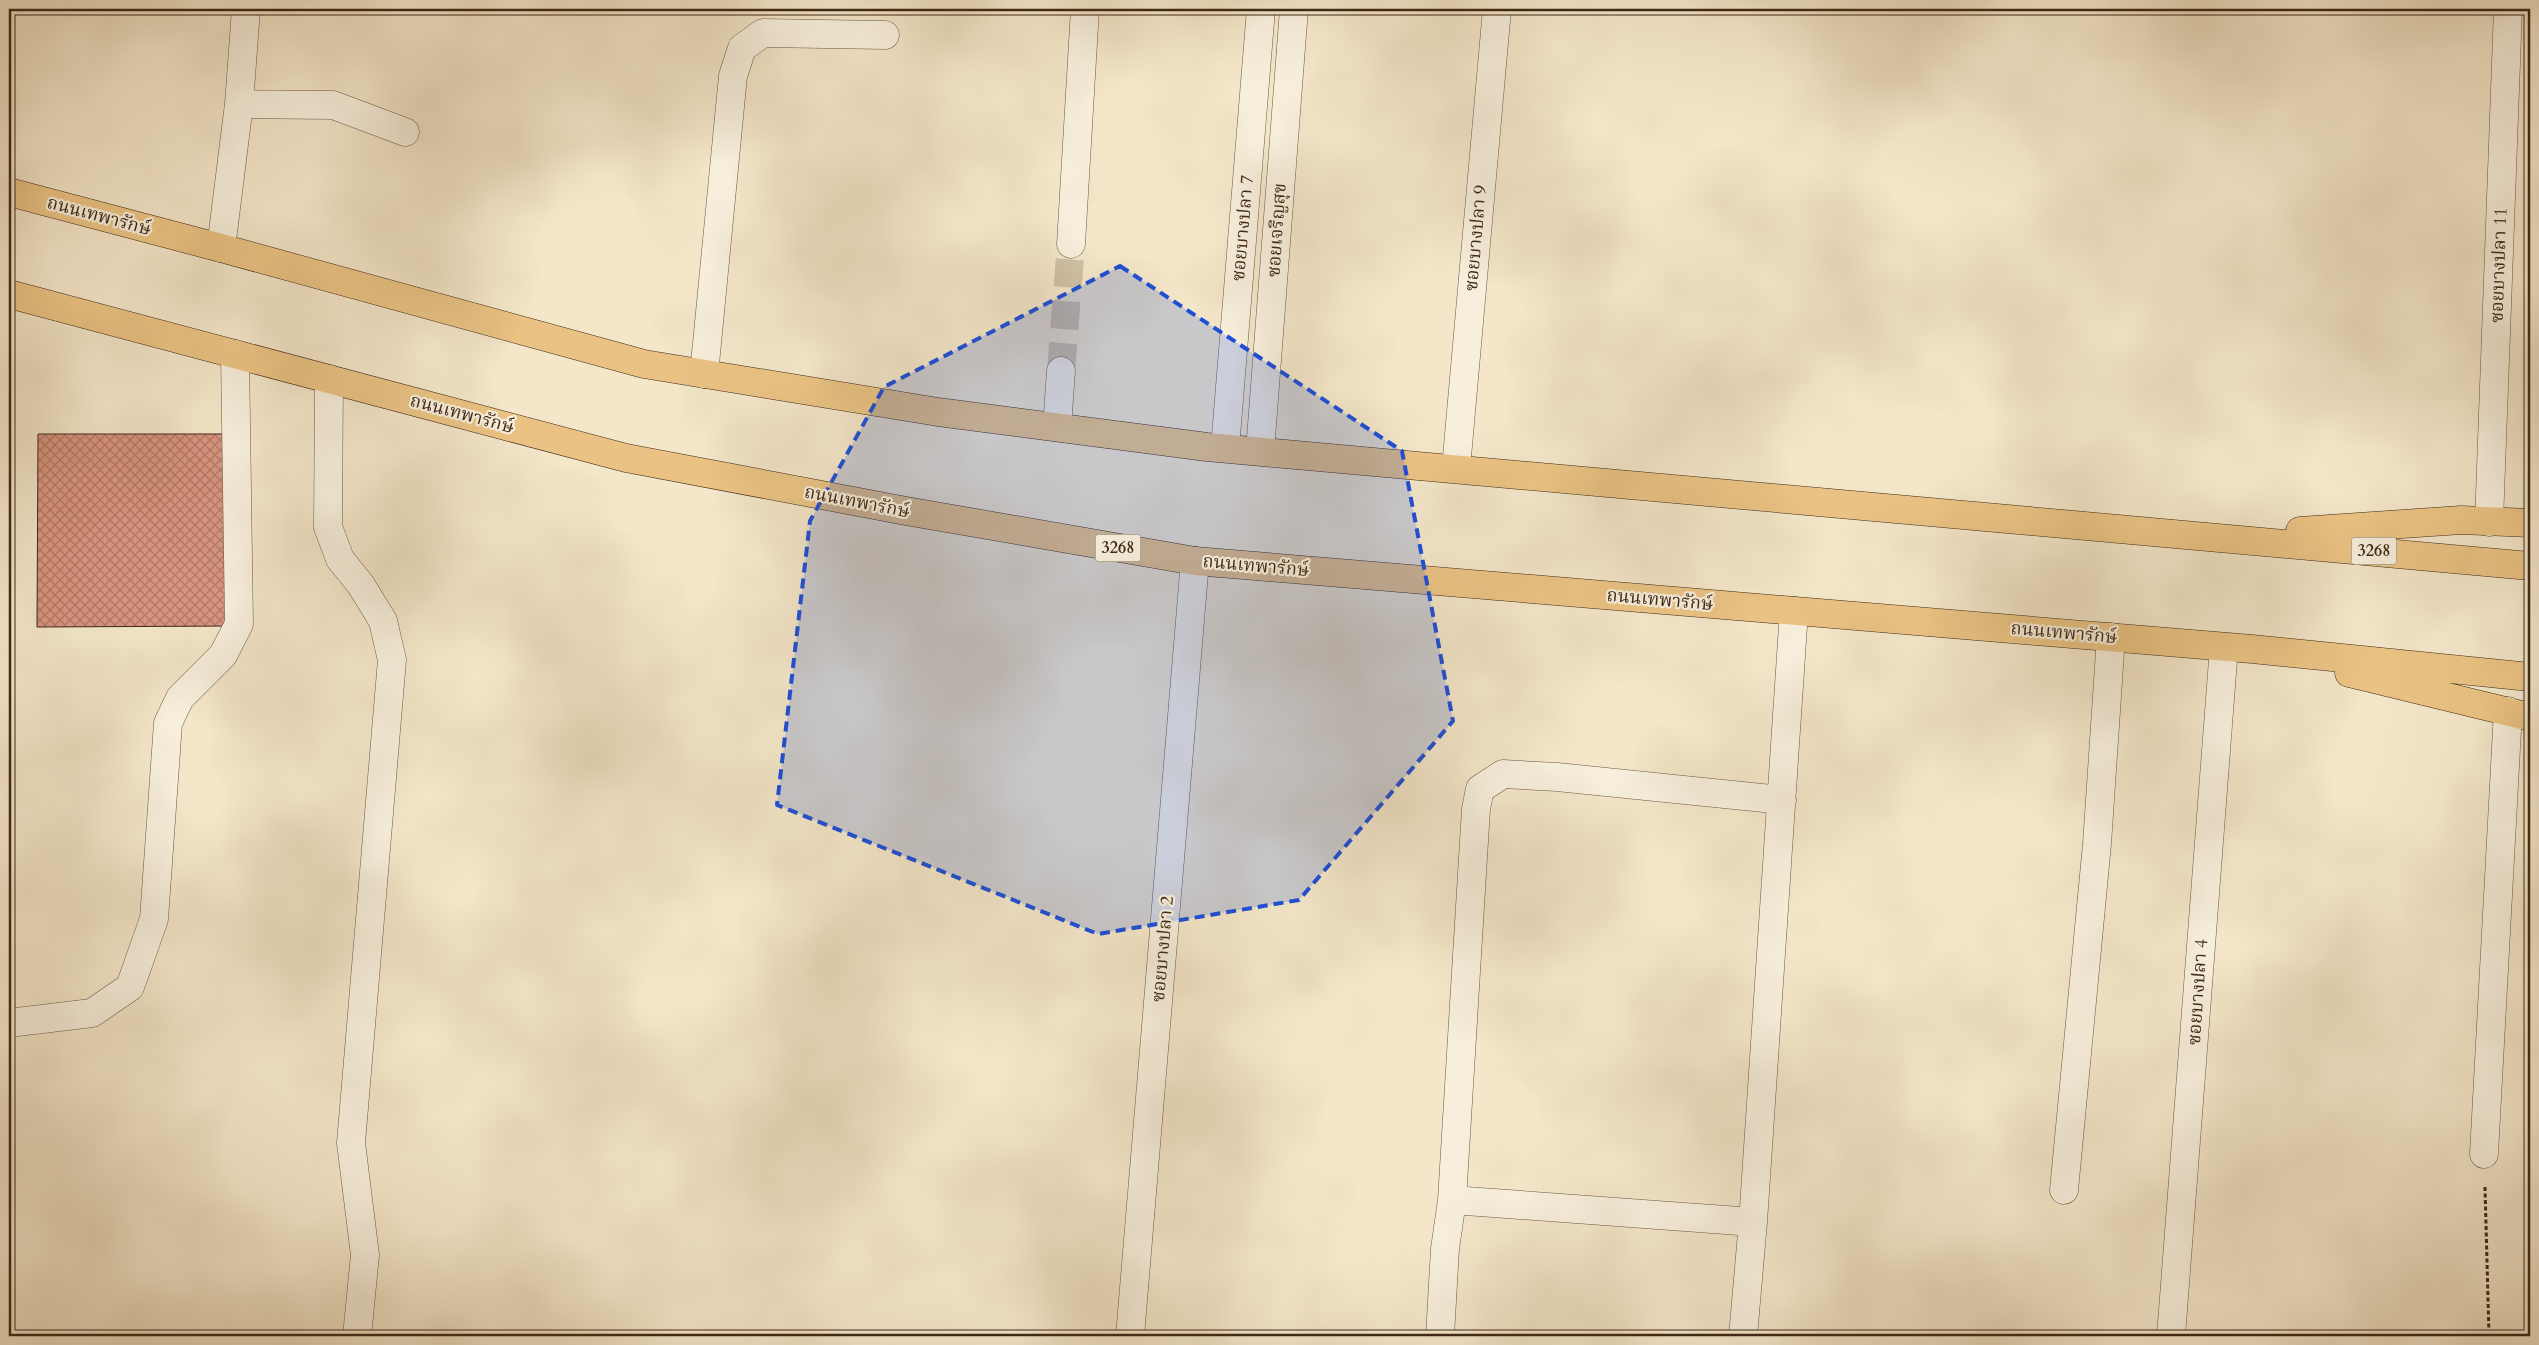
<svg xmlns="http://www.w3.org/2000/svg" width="2539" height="1345" font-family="Cardo,'Noto Serif Thai',serif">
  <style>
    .building { fill: url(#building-cross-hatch); stroke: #3e2817 }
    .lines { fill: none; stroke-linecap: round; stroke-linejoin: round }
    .minor-tunnel { stroke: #cfc0a5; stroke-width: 28; stroke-dasharray: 28 14; stroke-linecap: butt }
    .minor-casing { stroke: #6b5844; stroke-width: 29 }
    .major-casing { stroke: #3e2817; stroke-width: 29 }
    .path { stroke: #3e2817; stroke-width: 3; stroke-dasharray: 4 2.5; stroke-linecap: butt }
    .minor { stroke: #f7efdc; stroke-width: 28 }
    .major { stroke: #eac384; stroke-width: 28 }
    .marked { fill: #1d4ed8; fill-opacity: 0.2; stroke: #1d4ed8; stroke-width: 4; stroke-dasharray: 10 6; stroke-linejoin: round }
    .labels { text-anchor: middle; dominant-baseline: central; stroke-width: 4.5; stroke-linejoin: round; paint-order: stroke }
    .shield { fill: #f7efdc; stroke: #766452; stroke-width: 1 }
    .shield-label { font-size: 16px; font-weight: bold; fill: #3e2817 }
    .street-label { font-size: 18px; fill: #3e2817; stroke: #f7efdc }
  </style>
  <defs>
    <pattern id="building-cross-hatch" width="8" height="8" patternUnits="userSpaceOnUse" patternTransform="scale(1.25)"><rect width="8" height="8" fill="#d8947f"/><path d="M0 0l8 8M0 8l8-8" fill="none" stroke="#b17967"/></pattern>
  </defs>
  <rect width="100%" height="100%" fill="#f3e6c9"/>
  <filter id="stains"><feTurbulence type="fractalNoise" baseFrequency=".004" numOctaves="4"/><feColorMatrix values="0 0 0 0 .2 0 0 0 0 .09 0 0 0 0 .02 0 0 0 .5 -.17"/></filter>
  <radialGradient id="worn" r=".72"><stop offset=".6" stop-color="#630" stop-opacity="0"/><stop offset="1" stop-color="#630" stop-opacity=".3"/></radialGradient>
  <path class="building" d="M38 434H231L234 626 37 627Z"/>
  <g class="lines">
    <path class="minor-tunnel" d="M1061 371 1071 244"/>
    <g class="minor-casing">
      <path id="minor" d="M239 104 333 105 405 132
        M1071 244 1085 9
        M221 248 239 104 246 9
        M704 374 733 76 742 48 763 33 885 35
        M329 379 328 527 340 559 361 585 383 621 392 660 351 1143 365 1255 357 1336
        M1057 427 1061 371
        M1225 448 1261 9
        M1260 451 1294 9
        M1456 468 1497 9
        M2489 522 2508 9
        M9 1023 92 1013 130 987 154 919 168 723 180 698 223 655 239 624 235 354
        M2484 1154 2508 711
        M2064 1190 2097 844 2111 637
        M1452 1200 1476 809 1480 789 1503 774 1557 777 1782 800
        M1130 1336 1195 561
        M1440 1336 1445 1249 1452 1200 1753 1222 1794 611
        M1743 1336 1753 1222
        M2171 1336 2224 647"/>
    </g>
    <g class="major-casing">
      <path id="major" d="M9 192 221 248 644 364 938 412 1207 447 2530 566
        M9 294 626 458 906 511 1195 561 2252 649 2530 677
        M2300 531 2461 520 2530 523
        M2349 673 2530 717"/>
    </g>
    <path class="path" d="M2485 1187 2489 1336"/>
    <use href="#minor" class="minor"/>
    <use href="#major" class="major"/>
  </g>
  <path class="marked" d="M1120 266 1402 451 1453 721 1299 900 1098 934 777 805 810 521 884 387Z"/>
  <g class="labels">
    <g class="shield">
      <rect x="1095.5" y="534.5" width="45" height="27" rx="4"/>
      <rect x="2351.5" y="537.5" width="45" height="27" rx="4"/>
    </g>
    <g class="shield-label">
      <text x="1118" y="548">3268</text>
      <text x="2374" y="551">3268</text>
    </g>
    <g class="street-label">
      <text transform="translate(99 216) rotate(15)">ถนนเทพารักษ์</text>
      <text transform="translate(1243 228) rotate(-85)">ซอยบางปลา 7</text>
      <text transform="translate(1277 230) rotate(-86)">ซอยเจริญสุข</text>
      <text transform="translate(1476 238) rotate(-85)">ซอยบางปลา 9</text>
      <text transform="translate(2499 265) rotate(-88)">ซอยบางปลา 11</text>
      <text transform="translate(462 414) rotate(15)">ถนนเทพารักษ์</text>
      <text transform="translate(857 502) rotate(11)">ถนนเทพารักษ์</text>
      <text transform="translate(1256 566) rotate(5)">ถนนเทพารักษ์</text>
      <text transform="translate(1660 600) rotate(5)">ถนนเทพารักษ์</text>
      <text transform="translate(2064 633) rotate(5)">ถนนเทพารักษ์</text>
      <text transform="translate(1163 949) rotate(-85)">ซอยบางปลา 2</text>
      <text transform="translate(2198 992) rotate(-86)">ซอยบางปลา 4</text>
    </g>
  </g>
  <rect width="2539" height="1345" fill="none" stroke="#f3e6c9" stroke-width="30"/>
  <rect x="10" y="10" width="2519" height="1325" fill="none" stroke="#3e2817" stroke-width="2.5"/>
  <rect x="15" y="15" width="2509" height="1315" fill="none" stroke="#3e2817"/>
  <rect width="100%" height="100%" filter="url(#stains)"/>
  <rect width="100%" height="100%" fill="url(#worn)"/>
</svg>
